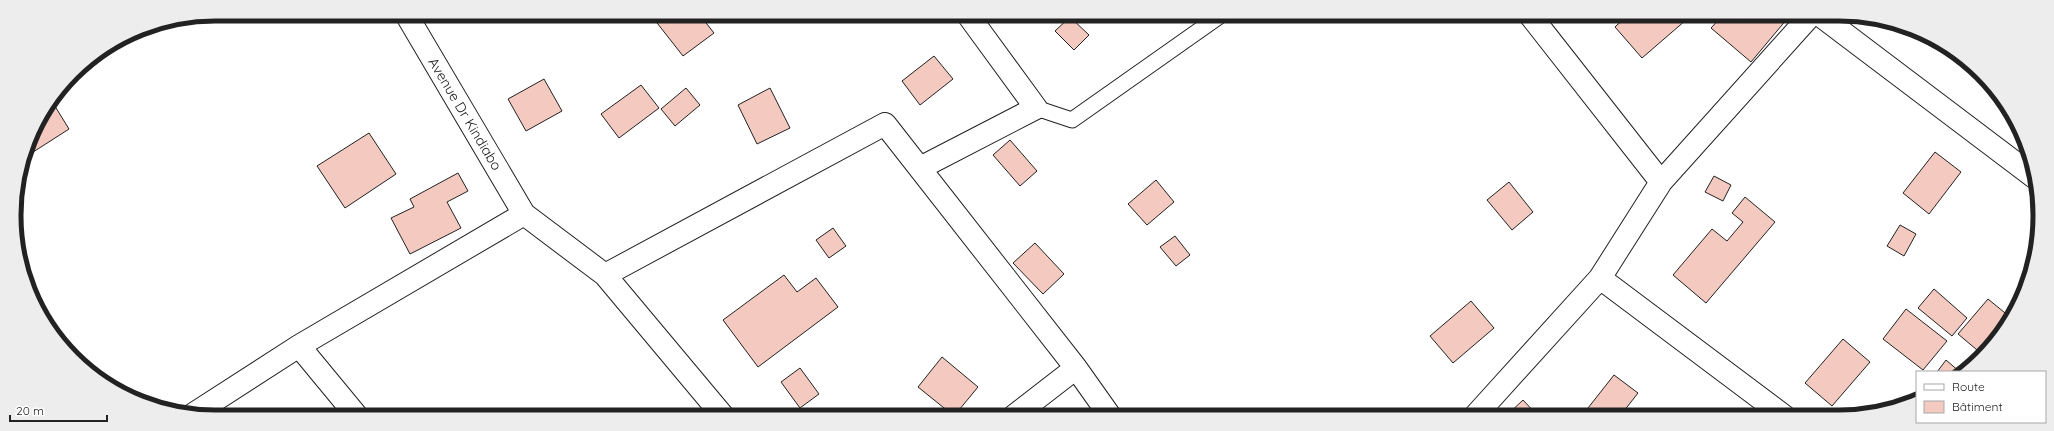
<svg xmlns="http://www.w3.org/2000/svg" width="2054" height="431" font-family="Quicksand,sans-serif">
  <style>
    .building { fill: #f3c9c0; stroke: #222 }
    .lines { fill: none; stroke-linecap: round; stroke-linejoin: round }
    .service-casing { stroke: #222; stroke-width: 17 }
    .minor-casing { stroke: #222; stroke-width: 24 }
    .service { stroke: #fff; stroke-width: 15 }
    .minor { stroke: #fff; stroke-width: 22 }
    .labels { text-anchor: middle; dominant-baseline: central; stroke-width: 3; stroke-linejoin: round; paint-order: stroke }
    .street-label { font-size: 14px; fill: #222; stroke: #fff }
    .rim { fill: none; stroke: #222; stroke-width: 5 }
  </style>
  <rect width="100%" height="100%" fill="#fff"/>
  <path class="building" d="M650 14H699L714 33 683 56Z
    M1628 15 1682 16 1686 20 1642 58 1615 27Z
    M1722 16H1732L1741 23 1747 16H1783L1787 19 1751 62 1711 28Z
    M1070 17 1089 35 1074 50 1055 31Z
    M934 56 953 79 920 105 902 81Z
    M544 79 562 111 526 131 508 99Z
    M641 85 659 108 619 138 601 114Z
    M686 88 700 105 675 126 661 109Z
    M770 88 790 128 757 144 738 105Z
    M1999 95 2006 109 1995 101Z
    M53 103 69 129 27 156 26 153 29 138Z
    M369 133 396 174 345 208 317 166Z
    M1010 140 1037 171 1020 186 993 155Z
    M1935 152 1961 172 1929 214 1903 193Z
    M458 173 468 191 447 202 461 228 410 254 391 218 414 207 410 199Z
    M1714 176 1731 185 1723 201 1705 192Z
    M1156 180 1174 202 1147 225 1128 204Z
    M1509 182 1533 212 1512 230 1487 200Z
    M1745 197 1775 222 1706 303 1673 275 1712 229 1727 241 1743 222 1732 213Z
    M1900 225 1916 234 1904 256 1887 246Z
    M833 228 846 246 829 258 816 240Z
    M1175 236 1190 255 1176 266 1160 247Z
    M1035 243 1064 274 1043 294 1013 263Z
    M784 275 797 292 816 278 838 307 758 367 723 320Z
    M1934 289 1967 318 1952 336 1918 308Z
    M1988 299 2010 317 1983 355 1958 334Z
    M1471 301 1494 328 1453 363 1430 336Z
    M1906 309 1947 341 1923 370 1883 339Z
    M1843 339 1870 362 1832 406 1805 383Z
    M942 357 978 387 954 416 918 387Z
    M1946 360 1960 372H1937Z
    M800 368 819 394 800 408 781 382Z
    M1614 375 1638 393 1620 416H1600L1588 408Z
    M1523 400 1538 416H1506Z"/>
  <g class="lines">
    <g class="service-casing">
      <path id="service" d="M1036 108 1072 120 1221 15"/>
    </g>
    <g class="minor-casing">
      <path id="minor" d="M406 14 524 214 605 275 723 416
        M1530 15 1661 182
        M1821 16 2034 177
        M920 168 1036 108 968 15
        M605 275 885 124 1076 368 1110 416
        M1600 278 1784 416
        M299 346 356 415
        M192 415 299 346 524 214
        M1014 416 1076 368
        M1475 416 1600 278 1661 182 1810 16"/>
    </g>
    <use href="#service" class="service"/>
    <use href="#minor" class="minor"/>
  </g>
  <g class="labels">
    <g class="street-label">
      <text transform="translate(465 114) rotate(59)">Avenue Dr Kindiabo</text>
    </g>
  </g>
  <path d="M0 0H2054V431H0ZM215 21H1839A194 194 0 0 1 2033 215V216A194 194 0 0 1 1839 410H215A194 194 0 0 1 21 216V215A194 194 0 0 1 215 21Z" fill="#ededed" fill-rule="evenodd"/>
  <path class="rim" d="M215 21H1839A194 194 0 0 1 2033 215V216A194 194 0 0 1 1839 410H215A194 194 0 0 1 21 216V215A194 194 0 0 1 215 21Z"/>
  <rect x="1916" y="371" width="130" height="52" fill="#ffffff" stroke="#a7a7a7"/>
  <rect x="1924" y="384" width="20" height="6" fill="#ffffff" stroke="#a7a7a7"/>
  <text x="1952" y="391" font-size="12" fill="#222222">Route</text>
  <rect x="1924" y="401" width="20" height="12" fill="#f3c9c0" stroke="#a7a7a7"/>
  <text x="1952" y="411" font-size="12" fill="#222222">Bâtiment</text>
  <path d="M10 415v6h97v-6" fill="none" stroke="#222222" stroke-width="2"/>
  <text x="16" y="415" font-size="12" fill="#222222" stroke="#ffffff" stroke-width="3" paint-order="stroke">20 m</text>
</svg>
